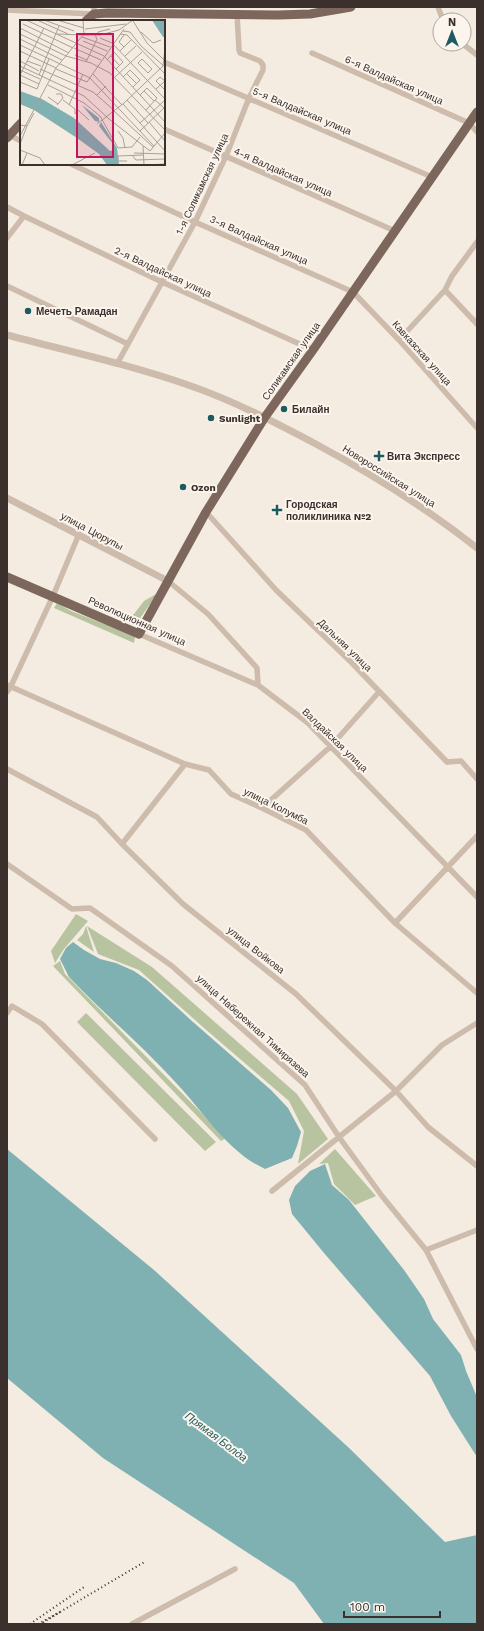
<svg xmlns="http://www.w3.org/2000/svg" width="484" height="1631" font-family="'Work Sans',sans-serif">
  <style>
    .green { fill: #b8c4a0 }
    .water { fill: #7fb0b2 }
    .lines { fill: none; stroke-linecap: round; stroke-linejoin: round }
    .minor { stroke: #cdbbac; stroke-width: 5.5 }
    .tertiary { stroke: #cdbbac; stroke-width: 7 }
    .primary { stroke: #7d675c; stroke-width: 9 }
    .rail { stroke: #3b302b; stroke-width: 2; stroke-dasharray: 1 3; stroke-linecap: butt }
    .poi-dot { fill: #1f5a5e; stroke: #fbf5ee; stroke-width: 1.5 }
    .labels { text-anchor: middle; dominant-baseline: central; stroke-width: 4; stroke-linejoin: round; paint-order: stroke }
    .street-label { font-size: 10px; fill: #3b302b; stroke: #fbf5ee }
    .poi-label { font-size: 10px; font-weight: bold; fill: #3b302b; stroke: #fbf5ee; text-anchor: start }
    .water-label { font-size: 11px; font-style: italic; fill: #1f5a5e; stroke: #fbf5ee }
    .inset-road { fill: none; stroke: #aaa098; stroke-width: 1 }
    .view { fill: #c2185b; fill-opacity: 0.15; stroke: #c2185b; stroke-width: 2 }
    .inset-edge { fill: none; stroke: #3b302b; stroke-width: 2 }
  </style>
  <rect width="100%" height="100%" fill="#f4ebe1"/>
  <path class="green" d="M158 593 138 621 127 617 134 614 144 601Z
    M57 603 71 611 135 636 134 643 54 608Z
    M76 914 88 921 64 949 55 963 51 951Z
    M86 926 94 952 77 940 83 934Z
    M87 926 152 967 297 1094 328 1139 298 1164 304 1131 289 1101 204 1028 139 970 98 954Z
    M60 961 65 974 226 1138 221 1141 53 966Z
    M86 1013 216 1142 205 1151 77 1022Z
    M335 1149 376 1196 355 1205 334 1184 328 1163 319 1164Z"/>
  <path class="water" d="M73 942 84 950 100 959 116 963 134 971 147 980 193 1022 271 1090 288 1108 301 1132 297 1146 292 1158 265 1169C228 1152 205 1114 178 1085 144 1047 104 1014 69 977L60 959 66 948Z
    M7 1149 154 1270 348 1447 445 1542 477 1535V1624H324L294 1583 103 1458 7 1378Z
    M325 1164 332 1185 349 1200 404 1270 424 1299 433 1319 461 1355 466 1371 477 1397V1457L451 1416 430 1376 324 1253 292 1214 289 1200 295 1186 310 1171Z"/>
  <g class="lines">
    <path class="minor" d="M438 7 443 20
      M7 10 94 14V7
      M463 44 477 55
      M312 53 469 123 477 132
      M164 62 432 177
      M164 129 395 231
      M7 134 21 141
      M71 164 195 222 353 292 399 340 477 428
      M7 207 24 216 162 282 313 350
      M7 238 24 216
      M7 286 128 344
      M445 290 477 324
      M399 340 445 290 452 276 477 242
      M117 364 195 222 226 156 249 98 263 70V65L260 61 240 53 239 50 237 14
      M206 512 276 590 352 663 447 762 461 761 477 779
      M168 581 208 614 257 668 258 685 308 723 477 897
      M139 634 258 685
      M7 685 185 764 209 770 231 794 262 808 306 830 395 923 477 993
      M7 692 11 686 53 596 79 534
      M7 769 97 817 122 844 183 904 296 994 396 1091 428 1127 477 1166
      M262 808 330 747 379 692
      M122 844 185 764
      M7 864 72 909 90 908 172 966 305 1085 339 1137 382 1196 426 1250 477 1349
      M395 923 477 836
      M7 1013 12 1006 42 1024 155 1139
      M272 1191 396 1091 442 1045 477 1023
      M426 1250 477 1230
      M132 1624 235 1569"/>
    <path class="tertiary" d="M7 335C68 351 131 365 191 386 234 401 274 422 314 443 372 474 425 507 477 548
      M7 498 168 581"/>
    <path class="primary" d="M86 21 94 14 107 13 278 15 310 14 351 7
      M7 138 21 123
      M7 577 139 634 206 512 265 417 313 350 477 112"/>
    <path class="rail" d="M60 1612 146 1561
      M30 1624 84 1587
      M38 1624 60 1612 41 1624"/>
  </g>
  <g class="poi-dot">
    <circle cx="28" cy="311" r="4"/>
    <circle cx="284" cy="409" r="4"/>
    <circle cx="211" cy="418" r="4"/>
    <path d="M377 450h4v4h4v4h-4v4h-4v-4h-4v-4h4z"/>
    <circle cx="183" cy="487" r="4"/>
    <path d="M275 504h4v4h4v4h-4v4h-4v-4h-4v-4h4z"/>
  </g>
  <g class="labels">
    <g class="street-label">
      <text transform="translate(394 80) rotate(24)">6-я Валдайская улица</text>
      <text transform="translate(302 111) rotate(23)">5-я Валдайская улица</text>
      <text transform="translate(283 172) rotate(24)">4-я Валдайская улица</text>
      <text transform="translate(202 184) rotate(-65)">1-я Соликамская улица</text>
      <text transform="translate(259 240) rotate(24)">3-я Валдайская улица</text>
      <text transform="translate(163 272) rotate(25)">2-я Валдайская улица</text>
      <text transform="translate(422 353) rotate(48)">Кавказская улица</text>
      <text transform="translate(291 361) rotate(-55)">Соликамская улица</text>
      <text transform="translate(389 476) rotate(32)">Новороссийская улица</text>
      <text transform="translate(92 531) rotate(28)">улица Цюрупы</text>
      <text transform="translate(137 621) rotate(24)">Революционная улица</text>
      <text transform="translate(345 645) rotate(44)">Дальняя улица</text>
      <text transform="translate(335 740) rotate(44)">Валдайская улица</text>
      <text transform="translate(276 806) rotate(26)">улица Колумба</text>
      <text transform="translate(256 950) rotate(38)">улица Войкова</text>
      <text transform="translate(253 1026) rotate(42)">улица Набережная Тимирязева</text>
    </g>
    <g class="poi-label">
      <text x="36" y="311">Мечеть Рамадан</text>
      <text x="292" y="409">Билайн</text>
      <text x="219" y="418">Sunlight</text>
      <text x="387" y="456">Вита Экспресс</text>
      <text x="191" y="487">Ozon</text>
      <text x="286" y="504">Городская<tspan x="286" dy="12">поликлиника №2</tspan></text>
    </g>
    <g class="water-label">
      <text transform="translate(216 1437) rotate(37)">Прямая Болда</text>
    </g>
  </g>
  <g transform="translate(20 20)">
    <rect width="145" height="145" fill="#f4ebe1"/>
    <path d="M132 0H145V17H143ZM0 71 22 79 54 98 90 131 93 130V124L79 106 81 102 97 128 99 145H87L79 134 57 118 14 90 0 84ZM62 85 79 98V102L75 101Z" fill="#7fb0b2"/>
    <path class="inset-road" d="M6 0 84 36 145 102M17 0 48 14M24 0 54 11M37 0 64 8M113 1 127 23 144 40M3 4 53 28M0 8 49 33M65 9 106 4M103 11 110 12 121 26 145 47M121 12 133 23 141 20M0 14 46 36 71 43 90 53 145 110M37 14 64 15 63 0M100 14 107 15 145 54M78 15V12L90 9M62 17 90 27M80 18 92 23 145 79M0 19 42 40M63 21 87 31M0 25 70 58 134 126M104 27 99 22 104 15M54 28 81 40M0 31 36 48M100 31 111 20M55 35 67 40M91 36 99 45M105 36 116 26M122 39 132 49 128 53 118 43ZM87 40 94 32 103 42 96 49M0 41 19 51M7 41 21 46M66 42 77 19 75 15M0 46 64 76 89 99 130 131M20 49 73 72 95 91M36 49 67 62 104 9M0 50 20 59M73 54 102 85M107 54 117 64M19 55 39 6M95 57 122 32M103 57 110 50 120 60 113 67M145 61 140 57 136 61 145 70M0 62 17 69 29 39M19 64 0 55 24 8M28 65 64 83 80 96 98 128 112 127 120 117M136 69 145 61M124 71 134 81M36 74H41L43 78 37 85M77 75 86 66M120 75 127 68 137 78 126 90M28 77 38 84M43 80 55 89V94L58 90 69 100M107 80 128 103M135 80 144 88M103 84 145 131M49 85 63 54M94 91 133 127M130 94 145 80M129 102 145 121M120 103 130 94M77 104 104 83 143 46 145 28M0 105 7 106 0 124M7 106 14 93M98 111 103 118 105 128M120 111 145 87M0 116 36 48 63 15H80L99 10 113 0M123 126 124 145M0 130 20 138 25 145M130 131 145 113M114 133 145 134M112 135 116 140 145 139M107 141H98V136L123 135M2 145 7 133M52 145 75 133M124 145 145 144"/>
    <path class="view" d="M57 14H93V137H57Z"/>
    <rect width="145" height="145" class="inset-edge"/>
  </g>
  <rect width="484" height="1631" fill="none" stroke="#3b302b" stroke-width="16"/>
  <g transform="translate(452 32)"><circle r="19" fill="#fbf5ee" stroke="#aea6a0"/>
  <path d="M0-3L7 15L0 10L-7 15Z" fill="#1f5a5e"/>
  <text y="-6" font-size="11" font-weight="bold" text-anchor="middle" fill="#3b302b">N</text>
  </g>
  <path d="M344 1611v6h96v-6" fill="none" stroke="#3b302b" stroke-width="2"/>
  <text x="350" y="1611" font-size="12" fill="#3b302b" stroke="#fbf5ee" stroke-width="3" paint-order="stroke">100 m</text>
</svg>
